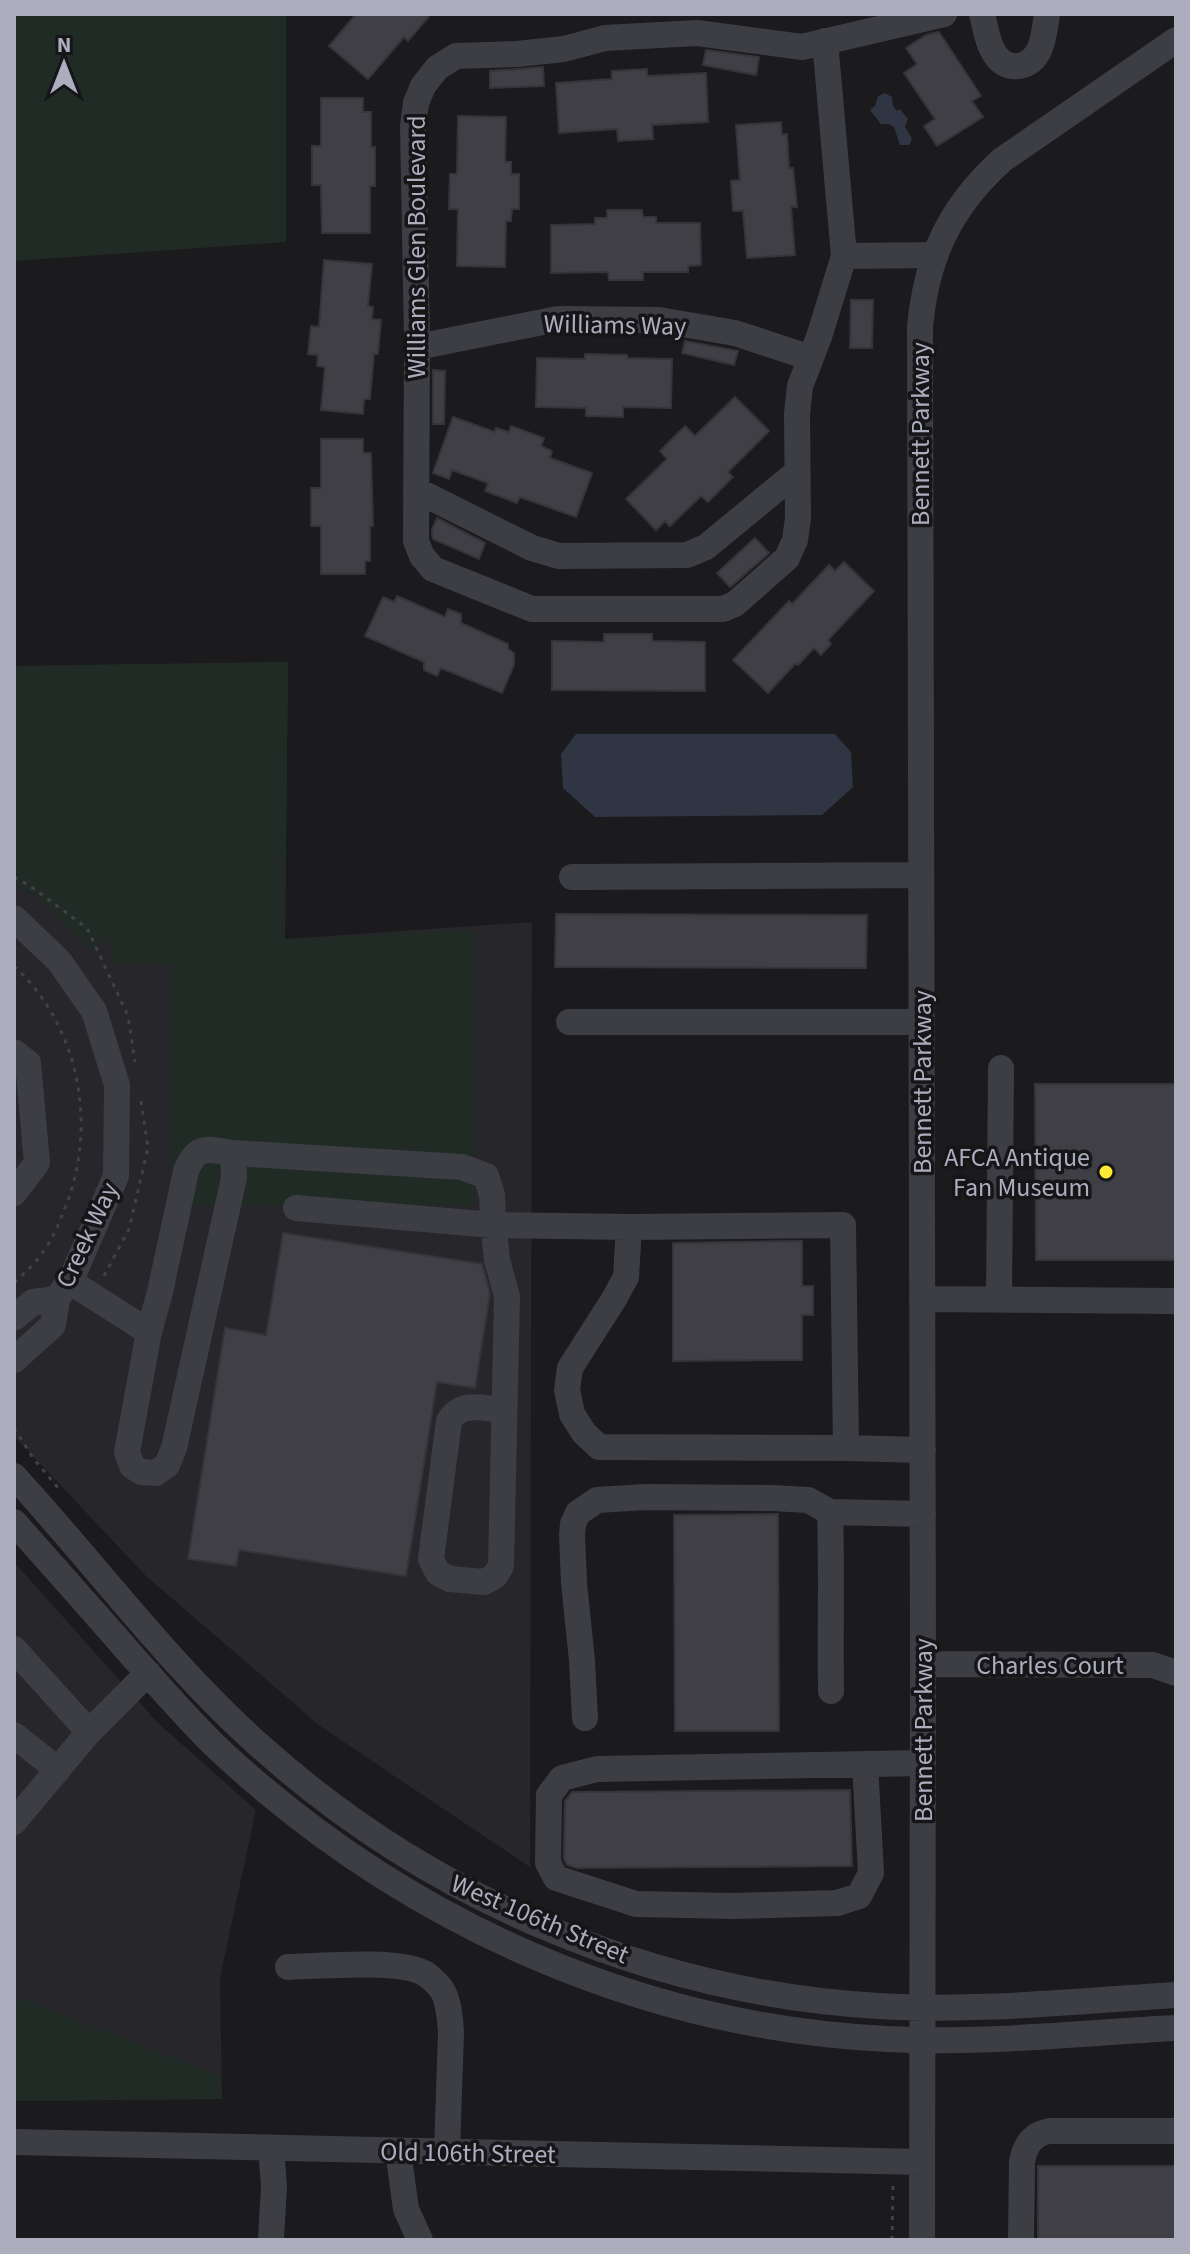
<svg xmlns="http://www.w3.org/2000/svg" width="1190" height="2254" font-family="'Source Sans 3',sans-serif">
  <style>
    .built { fill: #27262a }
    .green { fill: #212b25 }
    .water { fill: #2f3542 }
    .building { fill: #403f45; stroke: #353439; stroke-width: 2 }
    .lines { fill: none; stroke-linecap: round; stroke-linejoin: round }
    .path { stroke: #414149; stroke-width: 3; stroke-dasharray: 4 6; stroke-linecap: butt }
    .minor { stroke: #3d3d44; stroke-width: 26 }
    .poi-dot { fill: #fcea33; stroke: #161518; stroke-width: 3 }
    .labels { text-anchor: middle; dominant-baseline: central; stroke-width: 7; stroke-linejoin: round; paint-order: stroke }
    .street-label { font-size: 26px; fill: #acadbd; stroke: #161518 }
    .poi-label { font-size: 26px; fill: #acadbd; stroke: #161518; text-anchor: end }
  </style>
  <rect width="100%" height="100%" fill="#1b1a1d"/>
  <path class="built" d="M288 662 285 939 532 922 530 1867 320 1726 146 1576 14 1436V666Z
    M14 1562 157 1722 256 1810 220 1978 222 2099 14 2101Z"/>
  <path class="green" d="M14 14H286V242L14 261Z
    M288 662 285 939 475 930 474 1206 172 1205V964H113L112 940 90 949 39 898 14 884V666Z
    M14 1996 221 2076 222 2099 14 2101Z"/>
  <path class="water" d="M885 93 892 97 893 106 897 111 900 109 908 119 905 127 912 139 909 145H900L894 127 888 124H881L870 110 875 106 878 96Z
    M576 734H835L851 752 853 787 822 815 595 817 563 788 561 754Z"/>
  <path class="building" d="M356 14H431L408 41 404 37 368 79 329 46Z
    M939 32 981 96 972 101 983 117 937 146 924 126 935 119 904 73 917 64 906 48 926 35Z
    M706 50 759 57 756 75 703 65Z
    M543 67 544 86 490 88V71Z
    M647 69V76L706 73 708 122 652 125 653 139 618 141 617 129 559 133 556 83 612 79V71Z
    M321 98H363V112H371V147H375V186H370V233H322L321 185H312V146H321Z
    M458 116 506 117 505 162H511V174H519V209H512L511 221H506L505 267 457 266 458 209H449L450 174H457Z
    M781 122 782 135 787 134 789 168H793L797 207H791L795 255 747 258 743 211H733L731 181 740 180 736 125Z
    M607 210H642L643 217H656V223H700L701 265 688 266V272H643V280H609L608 272 551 273V225L595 224V218H607Z
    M324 260 372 264 368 306 373 307 372 319 381 320 378 354H374L370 399H364L363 414 321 410 325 367 317 366 318 355 308 354 311 326 319 327Z
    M851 300H873L872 348H850Z
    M685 341 738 351 734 365 682 353Z
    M585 354 627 355V358L672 359 671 408 623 407V417L586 416V408L536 407 537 358 585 359Z
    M433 370 445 371 444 424H433Z
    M735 397 769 431 728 472 733 477 708 502 701 496 670 526 665 521 656 530 626 499 667 459 660 451 685 426 695 436Z
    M453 417 495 432 496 428 509 432 511 426 544 438 541 446 552 451 550 458 592 473 576 517 520 497 517 503 485 491 488 483 452 470 449 479 433 473Z
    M321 439H363V453H371L373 526H370V561H365V574H321V526H311V488H321Z
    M437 518 485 543 479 559 433 539 432 530Z
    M755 538 769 553 730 587 717 573Z
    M844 562 874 591 828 640 831 644 821 655 814 648 798 665 796 663 768 693 733 660 789 601 792 604 829 565 835 571Z
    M397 596 445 617 448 609 461 614V623L508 644V649L514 653V665L502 693 441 668 437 676 424 670V662L365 636 383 597 394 602Z
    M604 634H652V641L705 642V691L552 690V641L604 642Z
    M556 914 867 915 866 968 555 967Z
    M1035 1084H1176V1260H1036Z
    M283 1233 482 1264 490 1293 475 1388 437 1382 406 1576 239 1550 236 1566 188 1559 225 1328 266 1335Z
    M802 1241V1286H813V1315H802V1360L673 1361V1243Z
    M778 1514 779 1731H675L674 1515Z
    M850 1790 852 1866 577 1868 567 1865 564 1859 565 1801 572 1792Z
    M1038 2166H1176V2240H1038Z"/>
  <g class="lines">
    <path class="path" d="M14 877 30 886 87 928 128 1016 135 1062
      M14 966C80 1027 98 1126 65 1208 59 1223 53 1239 43 1252 35 1264 24 1273 14 1283
      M104 1276 129 1229 148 1148 141 1101
      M14 1428 33 1458 59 1489
      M892 2240 893 2184"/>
    <path class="minor" d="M982 14C986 29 988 50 1001 61 1005 65 1013 67 1019 66 1043 62 1044 33 1047 14
      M825 41 844 256 819 337 800 386 797 414 798 518 795 540 787 558 735 604 723 609H532L433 569 422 556 416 541 417 340 413 126 416 103 423 86 437 68 456 56 517 54 564 49 605 38 697 33 802 47 944 14
      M844 256 935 255
      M417 347 558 319 659 320 735 333 811 358
      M416 490 532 548 559 556 687 555 706 547 797 472
      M572 877 921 875
      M14 918 59 961 94 1011 117 1085 116 1176 74 1273 57 1299 53 1325 14 1360
      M569 1022H922
      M14 1052 28 1063 37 1163 14 1193
      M233 1153 462 1167 486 1176 492 1195 493 1220 497 1260 507 1296 501 1566 495 1576 484 1582 450 1579 438 1573 431 1559 449 1421C462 1400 482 1409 504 1410
      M296 1208 493 1225 629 1227
      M69 1281 149 1332 127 1452 132 1466 141 1472 156 1473 167 1465 174 1448 234 1178 233 1153C207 1149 197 1144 186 1171L160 1292 149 1332
      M922 1299 1176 1301
      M999 1299 1001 1068
      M14 1318 33 1302 57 1299
      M846 1448 599 1447 584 1433 572 1414 567 1390 570 1368 614 1299 626 1277 629 1227 843 1225 846 1448 923 1450
      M14 1476C96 1565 169 1665 260 1746 429 1898 651 1993 879 2006 977 2012 1077 2001 1176 1995
      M830 1512C832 1572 830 1631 831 1691
      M14 1522C54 1567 94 1612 134 1658 164 1691 193 1726 226 1756 407 1922 640 2027 887 2039 983 2044 1080 2033 1176 2028
      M14 1649 89 1732
      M923 1664 1153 1665 1176 1673
      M585 1718 582 1661 574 1583 572 1535 573 1524 578 1513 597 1500 646 1497 772 1498 808 1500 830 1512 923 1514
      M14 1735 58 1770
      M865 1764 871 1873 859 1896 837 1903 734 1906 636 1904 556 1878 548 1863 549 1795 562 1778 597 1769 923 1763
      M14 1822 89 1732 148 1673
      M288 1967C320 1966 398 1959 424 1973 429 1976 439 1985 442 1990 449 2001 450 2019 451 2032L447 2152
      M14 2142 922 2162
      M271 2148 274 2187 271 2238
      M398 2151 406 2209 420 2240
      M922 2240 923 1664 920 327C926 258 950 207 1002 160L1176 40
      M1021 2240 1022 2162C1025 2145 1032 2134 1050 2131H1176"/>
  </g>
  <circle class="poi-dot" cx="1106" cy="1172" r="8"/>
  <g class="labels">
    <g class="street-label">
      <text transform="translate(416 247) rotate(-90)">Williams Glen Boulevard</text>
      <text transform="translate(615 325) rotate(1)">Williams Way</text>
      <text transform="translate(920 434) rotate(-90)">Bennett Parkway</text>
      <text transform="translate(922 1082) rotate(-90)">Bennett Parkway</text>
      <text transform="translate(87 1235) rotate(-65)">Creek Way</text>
      <text x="1050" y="1665">Charles Court</text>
      <text transform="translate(923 1730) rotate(-90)">Bennett Parkway</text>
      <text transform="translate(540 1919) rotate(23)">West 106th Street</text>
      <text transform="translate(468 2153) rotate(1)">Old 106th Street</text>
    </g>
    <g class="poi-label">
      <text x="1090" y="1157">AFCA Antique<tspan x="1090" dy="30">Fan Museum</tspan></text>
    </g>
  </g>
  <rect width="1190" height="2254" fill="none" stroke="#acadbd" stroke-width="32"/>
  <g transform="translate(64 64)" stroke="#161518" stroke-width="6" paint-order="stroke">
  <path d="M0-6L14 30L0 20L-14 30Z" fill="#acadbd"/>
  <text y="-12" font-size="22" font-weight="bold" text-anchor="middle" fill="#acadbd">N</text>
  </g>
</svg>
